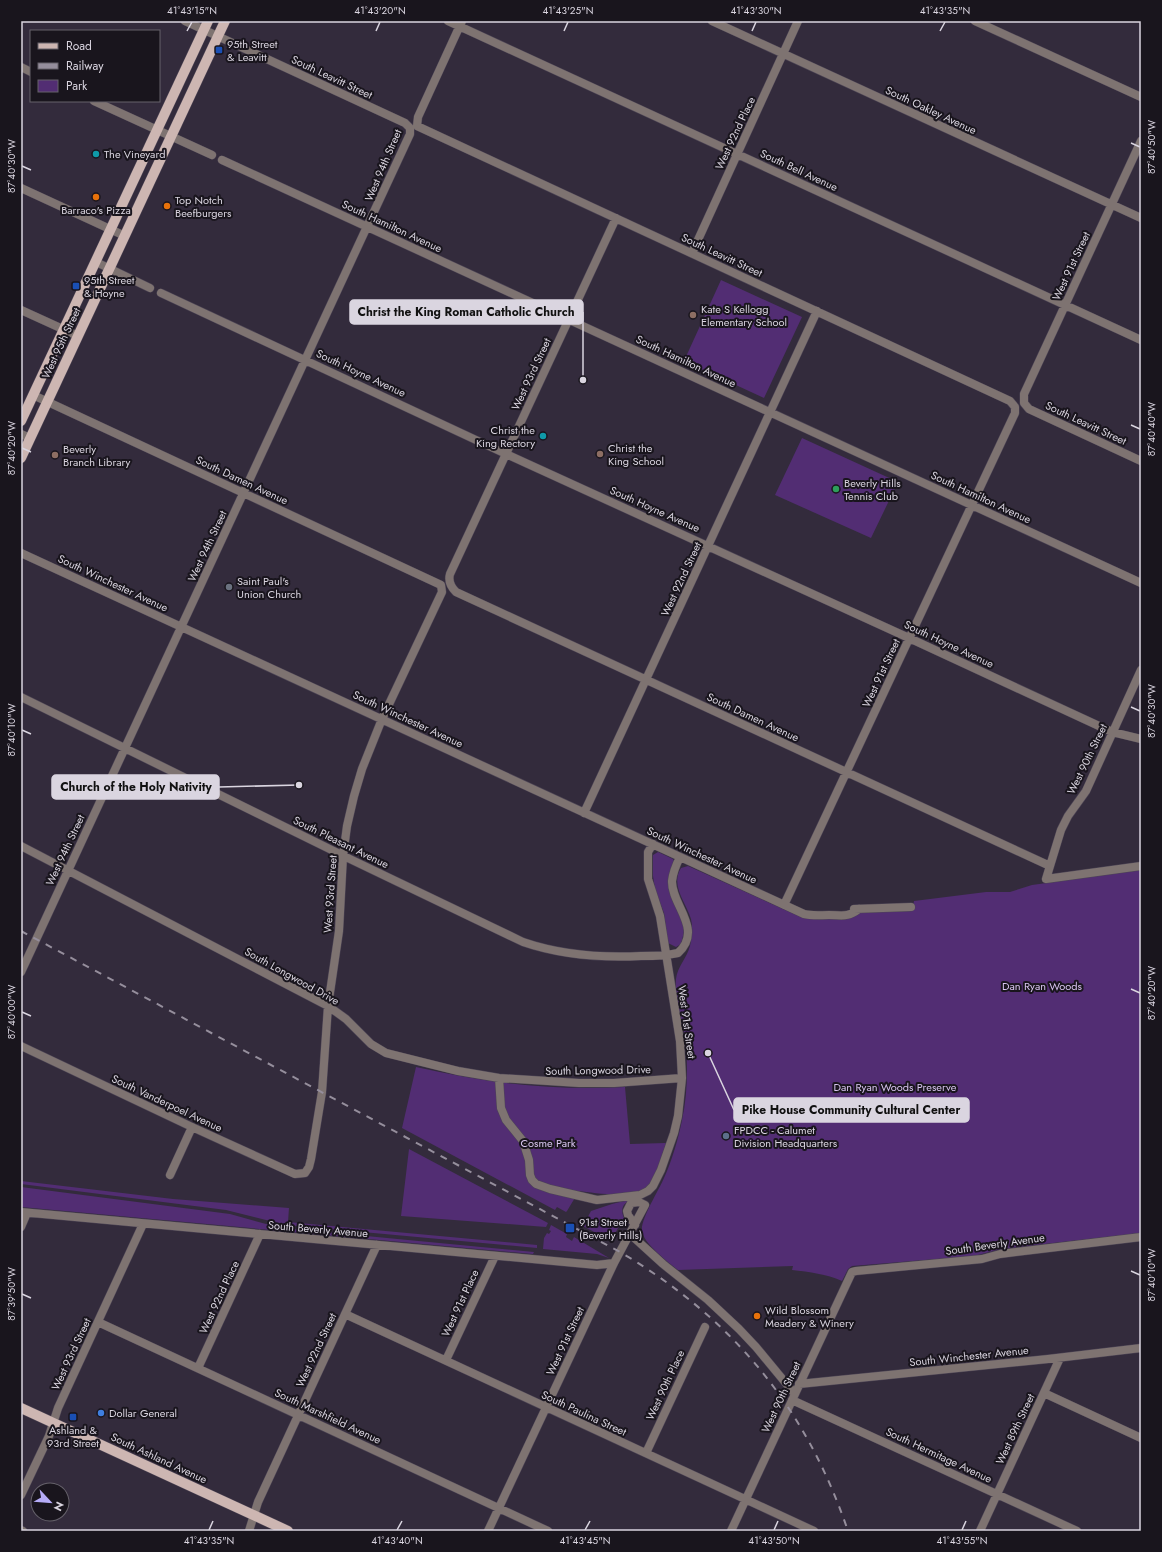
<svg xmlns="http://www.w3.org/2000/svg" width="1162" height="1552" font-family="Jost,sans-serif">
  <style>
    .green { fill: #522d73 }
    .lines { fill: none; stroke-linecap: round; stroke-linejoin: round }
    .minor-casing { stroke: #4e4656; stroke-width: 9 }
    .major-casing { stroke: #4e4656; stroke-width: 11 }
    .minor { stroke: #7e7371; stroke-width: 8 }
    .major { stroke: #cdb6b2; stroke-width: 10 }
    .rail { stroke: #958e9c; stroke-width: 2; stroke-dasharray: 7 7; stroke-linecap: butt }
    .ticks { fill: none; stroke: #dad5e0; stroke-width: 1.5 }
    .transit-dot { fill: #1a4fb4; stroke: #19151d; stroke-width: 1.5 }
    .culture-dot { fill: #0f9aa8; stroke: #19151d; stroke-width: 1.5 }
    .food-dot { fill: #e8710a; stroke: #19151d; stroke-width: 1.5 }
    .education-dot { fill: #8d6e63; stroke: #19151d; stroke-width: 1.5 }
    .leisure-dot { fill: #2e9e5b; stroke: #19151d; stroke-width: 1.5 }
    .worship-dot { fill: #6b7280; stroke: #19151d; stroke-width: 1.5 }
    .service-dot { fill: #5c6f8a; stroke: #19151d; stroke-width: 1.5 }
    .shop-dot { fill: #3f7fe0; stroke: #19151d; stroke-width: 1.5 }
    .labels { text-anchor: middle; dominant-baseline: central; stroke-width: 4; stroke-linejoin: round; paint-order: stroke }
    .poi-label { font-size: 11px; fill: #dad5e0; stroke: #19151d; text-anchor: start }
    .street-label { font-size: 11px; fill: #dad5e0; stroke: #19151d }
    .park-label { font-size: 11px; fill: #dac6f1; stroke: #19151d }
    .leader { fill: none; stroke: #dad5e0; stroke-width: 1.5 }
    .callout-dot { fill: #dad5e0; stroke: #19151d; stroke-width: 1.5 }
    .callout { fill: #dad5e0; stroke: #dad5e0; stroke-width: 1.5 }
    .callout-label { font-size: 12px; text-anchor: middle; font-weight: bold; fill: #111 }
    .neatline { fill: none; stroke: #dad5e0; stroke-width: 1.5 }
    .ticks-label { font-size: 10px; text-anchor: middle; fill: #dad5e0 }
  </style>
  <rect width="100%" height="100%" fill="#332b3c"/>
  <path class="green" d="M721 280 802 317 764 398 684 361Z
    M802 438 898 482 871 538 775 495Z
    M658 852 673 859 674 861 670 872 683 924 684 932 681 944 676 947 668 943 664 913 655 889 653 876V855Z
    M688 866 801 917 865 911H912L914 901 986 892H1010L1032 885 1141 870V1233L1001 1249 974 1256 852 1266 848 1269 842 1281C826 1274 810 1272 792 1270L793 1266 678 1270C669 1263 643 1243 642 1231 640 1220 659 1190 664 1178 672 1160 678 1140 682 1120 688 1093 688 1063 685 1036 682 1019 674 995 676 979 677 967 687 958 690 946 692 937 693 928 691 919 686 902 670 886 681 868Z
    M416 1067C486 1083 554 1091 625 1087L630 1144 666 1143C661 1157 658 1174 648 1186 637 1200 595 1193 579 1191L567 1211 566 1212 557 1207 555 1210 402 1128Z
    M409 1149 548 1223 546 1227 401 1216Z
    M21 1181 173 1199 289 1208 288 1222 537 1245V1248L286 1225 226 1210 21 1184Z
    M21 1187 230 1214 266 1224 293 1229 534 1252 533 1254 21 1207Z
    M632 1199C623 1203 620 1209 624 1218L614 1235 598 1234 583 1226 591 1211 612 1204Z
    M551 1225 567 1234 566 1237 572 1241 574 1237 609 1258 597 1254 543 1249 544 1238 547 1233 549 1234 551 1231 549 1230Z"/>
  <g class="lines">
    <g class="minor-casing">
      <path id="minor" d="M448 21 1141 340
        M462 21 418 117 417 126 1010 401 1015 407V413L784 905
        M712 21 1141 218
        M975 21 1141 97
        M21 67 31 72
        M94 101 212 155
        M1141 141 1024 394V403L1029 409 1141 461
        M222 160 1141 583
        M21 188 125 236
        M616 218 450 574C448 581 451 587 456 592L1050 866
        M692 253 798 21
        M96 262 150 288
        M161 293 506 454 909 638 1112 732 1141 739
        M21 310 78 336
        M21 434 30 438
        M21 553 804 914C812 916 820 915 829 915 842 915 847 918 859 909
        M1141 670 1086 791 1068 816 1061 830 1046 879 1141 866
        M21 697 352 860 523 942C561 955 602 958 641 956 653 956 666 956 678 953 704 929 671 905 672 881 673 872 676 865 680 857
        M584 813 817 311
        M21 846 328 1006 346 1019 371 1044 386 1053 458 1071 499 1078 579 1083H614L682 1078
        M854 909 911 907
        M21 972 410 134V128L405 123 185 21
        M21 1046 192 1127 295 1174 305 1173 309 1167 311 1159 322 1092 328 1006 339 931 343 856 347 826 354 796 362 769 382 719 442 592 441 585 33 395
        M499 1078 501 1108 506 1120 523 1141 529 1160 530 1175 532 1180 536 1184 550 1189 597 1200 640 1195 648 1191 653 1186 661 1170 674 1133 678 1116 682 1078 680 1041 660 916 648 879V852L653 844
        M170 1175 192 1127
        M21 1212 597 1265 614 1263
        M21 1227 27 1213
        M630 1234 663 1264 708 1300 739 1329 756 1347 794 1393
        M345 1314 814 1531
        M98 1322 548 1531
        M446 1360 495 1256
        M198 1368 260 1234
        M799 1384 1048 1359 1141 1348
        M1044 1393 1141 1438
        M792 1400 1077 1531
        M646 1453 705 1327
        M21 1495 49 1436 58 1408 143 1224
        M21 1530 23 1531
        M249 1531 258 1502 377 1245
        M488 1531 614 1263 645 1205 639 1202 631 1203 627 1211 628 1215 635 1225
        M731 1531 852 1272 856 1271 982 1259 1000 1254 1141 1237
        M980 1531 1060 1358"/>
    </g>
    <g class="major-casing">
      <path id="major" d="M21 421 208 21
        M21 458 225 21
        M21 1408 288 1531"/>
    </g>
    <use href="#minor" class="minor"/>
    <use href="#major" class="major"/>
    <path class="rail" d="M21 931 620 1252C732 1318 806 1407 848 1531"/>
  </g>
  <path class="ticks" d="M187 31 192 22M376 31 380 22M564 31 568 22M752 31 756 22M940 31 945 22M1131 143 1140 147M22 166 31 170M1131 425 1140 429M22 448 31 452M1131 707 1140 711M22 730 31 734M1131 989 1140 993M22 1012 31 1016M1131 1271 1140 1275M22 1294 31 1298M209 1530 213 1521M397 1530 402 1521M585 1530 590 1521M774 1530 778 1521M962 1530 966 1521"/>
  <g class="transit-dot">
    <rect x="215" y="46" width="8" height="8" rx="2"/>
    <rect x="72" y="282" width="8" height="8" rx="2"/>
    <rect x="565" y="1223" width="10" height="10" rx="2"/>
    <rect x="69" y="1413" width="8" height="8" rx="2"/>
  </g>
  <g class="culture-dot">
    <circle cx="96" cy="154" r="4"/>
    <circle cx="543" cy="436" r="4"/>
  </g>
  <g class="food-dot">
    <circle cx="96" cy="197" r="4"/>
    <circle cx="167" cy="206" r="4"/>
    <circle cx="757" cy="1316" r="4"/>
  </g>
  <g class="education-dot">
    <circle cx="693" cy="315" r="4"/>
    <circle cx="600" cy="454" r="4"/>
    <circle cx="55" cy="455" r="4"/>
  </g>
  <circle class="leisure-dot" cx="836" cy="489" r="4"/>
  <circle class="worship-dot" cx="229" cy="587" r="4"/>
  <circle class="service-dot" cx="726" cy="1136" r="4"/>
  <circle class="shop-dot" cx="101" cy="1413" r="4"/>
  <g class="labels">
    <g class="poi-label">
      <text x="227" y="44">95th Street<tspan x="227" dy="13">&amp; Leavitt</tspan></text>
      <text x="104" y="154">The Vineyard</text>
      <text x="175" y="200">Top Notch<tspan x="175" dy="13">Beefburgers</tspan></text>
      <text x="96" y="210" text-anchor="middle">Barraco's Pizza</text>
      <text x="84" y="280">95th Street<tspan x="84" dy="13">&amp; Hoyne</tspan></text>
      <text x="701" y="309">Kate S Kellogg<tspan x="701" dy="13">Elementary School</tspan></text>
      <text x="535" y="430" text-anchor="end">Christ the<tspan x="535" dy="13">King Rectory</tspan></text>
      <text x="608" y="448">Christ the<tspan x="608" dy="13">King School</tspan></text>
      <text x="63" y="449">Beverly<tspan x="63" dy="13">Branch Library</tspan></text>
      <text x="844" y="483">Beverly Hills<tspan x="844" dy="13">Tennis Club</tspan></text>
      <text x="237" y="581">Saint Paul's<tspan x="237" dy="13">Union Church</tspan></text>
      <text x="734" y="1130">FPDCC - Calumet<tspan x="734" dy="13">Division Headquarters</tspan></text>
      <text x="579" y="1222">91st Street<tspan x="579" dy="13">(Beverly Hills)</tspan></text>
      <text x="765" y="1310">Wild Blossom<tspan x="765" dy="13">Meadery &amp; Winery</tspan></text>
      <text x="109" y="1413">Dollar General</text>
      <text x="73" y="1430" text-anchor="middle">Ashland &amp;<tspan x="73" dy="13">93rd Street</tspan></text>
    </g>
    <g class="street-label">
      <text transform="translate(332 77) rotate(25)">South Leavitt Street</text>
      <text transform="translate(931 110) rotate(25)">South Oakley Avenue</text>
      <text transform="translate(735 133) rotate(-65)">West 92nd Place</text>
      <text transform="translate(383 165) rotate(-67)">West 94th Street</text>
      <text transform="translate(799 170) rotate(25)">South Bell Avenue</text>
      <text transform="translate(392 226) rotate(25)">South Hamilton Avenue</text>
      <text transform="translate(722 255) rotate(25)">South Leavitt Street</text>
      <text transform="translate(1071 266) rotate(-65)">West 91st Street</text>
      <text transform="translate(61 343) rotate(-65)">West 95th Street</text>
      <text transform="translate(686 361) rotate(25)">South Hamilton Avenue</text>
      <text transform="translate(361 373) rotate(25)">South Hoyne Avenue</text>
      <text transform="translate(531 374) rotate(-65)">West 93rd Street</text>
      <text transform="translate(1086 423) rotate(25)">South Leavitt Street</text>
      <text transform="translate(242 480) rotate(25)">South Damen Avenue</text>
      <text transform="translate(981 497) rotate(25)">South Hamilton Avenue</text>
      <text transform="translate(655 509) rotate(24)">South Hoyne Avenue</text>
      <text transform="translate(207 546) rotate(-65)">West 94th Street</text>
      <text transform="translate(681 579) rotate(-65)">West 92nd Street</text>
      <text transform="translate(113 583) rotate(25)">South Winchester Avenue</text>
      <text transform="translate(949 644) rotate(25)">South Hoyne Avenue</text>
      <text transform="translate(881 673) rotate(-65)">West 91st Street</text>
      <text transform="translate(753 717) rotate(25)">South Damen Avenue</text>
      <text transform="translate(408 719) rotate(25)">South Winchester Avenue</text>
      <text transform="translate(1087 759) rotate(-64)">West 90th Street</text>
      <text transform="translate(341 842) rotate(26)">South Pleasant Avenue</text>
      <text transform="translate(65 850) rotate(-65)">West 94th Street</text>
      <text transform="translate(702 855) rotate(25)">South Winchester Avenue</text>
      <text transform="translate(330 894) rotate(-86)">West 93rd Street</text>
      <text transform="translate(292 976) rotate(29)">South Longwood Drive</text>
      <text transform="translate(687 1022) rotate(82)">West 91st Street</text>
      <text transform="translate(598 1070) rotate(-1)">South Longwood Drive</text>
      <text transform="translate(167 1103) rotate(25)">South Vanderpoel Avenue</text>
      <text transform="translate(318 1229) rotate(5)">South Beverly Avenue</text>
      <text transform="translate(995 1244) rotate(-8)">South Beverly Avenue</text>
      <text transform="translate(219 1297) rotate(-65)">West 92nd Place</text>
      <text transform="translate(460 1303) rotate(-65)">West 91st Place</text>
      <text transform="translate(565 1341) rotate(-65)">West 91st Street</text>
      <text transform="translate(316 1350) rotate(-65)">West 92nd Street</text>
      <text transform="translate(71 1354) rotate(-65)">West 93rd Street</text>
      <text transform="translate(969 1356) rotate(-6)">South Winchester Avenue</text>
      <text transform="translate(665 1385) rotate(-65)">West 90th Place</text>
      <text transform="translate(781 1397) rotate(-65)">West 90th Street</text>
      <text transform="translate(584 1413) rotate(25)">South Paulina Street</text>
      <text transform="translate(328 1416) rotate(25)">South Marshfield Avenue</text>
      <text transform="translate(1015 1429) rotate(-65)">West 89th Street</text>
      <text transform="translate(939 1455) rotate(25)">South Hermitage Avenue</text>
      <text transform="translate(159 1458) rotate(25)">South Ashland Avenue</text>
    </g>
    <g class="park-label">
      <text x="1042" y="986">Dan Ryan Woods</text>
      <text x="895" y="1087">Dan Ryan Woods Preserve</text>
      <text x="548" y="1143">Cosme Park</text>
    </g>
  </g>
  <path class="leader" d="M583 380L583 312M299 785L219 787M708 1053L734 1110"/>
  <g class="callout-dot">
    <circle cx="583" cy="380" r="4"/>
    <circle cx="299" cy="785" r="4"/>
    <circle cx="708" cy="1053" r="4"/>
  </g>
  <g class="callout">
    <rect x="350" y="300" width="233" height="24" rx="4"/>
    <rect x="52" y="775" width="167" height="24" rx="4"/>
    <rect x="734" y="1098" width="235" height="24" rx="4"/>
  </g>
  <g class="callout-label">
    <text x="466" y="316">Christ the King Roman Catholic Church</text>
    <text x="136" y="791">Church of the Holy Nativity</text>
    <text x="851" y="1114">Pike House Community Cultural Center</text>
  </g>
  <rect width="1162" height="1552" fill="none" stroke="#19151d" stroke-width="44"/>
  <rect x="30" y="30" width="130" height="72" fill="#19151d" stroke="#66626b"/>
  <rect x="38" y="43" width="20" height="6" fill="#cdb6b2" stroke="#66626b"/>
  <text x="66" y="50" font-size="12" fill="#dad5e0">Road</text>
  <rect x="38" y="63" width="20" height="6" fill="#958e9c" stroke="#66626b"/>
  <text x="66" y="70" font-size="12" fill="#dad5e0">Railway</text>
  <rect x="38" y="80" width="20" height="12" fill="#522d73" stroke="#66626b"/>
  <text x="66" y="90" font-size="12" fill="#dad5e0">Park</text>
  <g transform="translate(50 1502) rotate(116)"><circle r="19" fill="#19151d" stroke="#66626b"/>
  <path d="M0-3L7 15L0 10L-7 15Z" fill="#b6acf8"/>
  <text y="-6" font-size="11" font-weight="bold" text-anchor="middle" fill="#dad5e0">N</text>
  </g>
  <rect x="22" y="22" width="1118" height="1508" class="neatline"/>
  <g class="ticks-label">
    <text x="192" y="14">41°43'15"N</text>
    <text x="380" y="14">41°43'20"N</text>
    <text x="568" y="14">41°43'25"N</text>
    <text x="756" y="14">41°43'30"N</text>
    <text x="945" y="14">41°43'35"N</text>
    <text transform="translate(1151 147) rotate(-90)" y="4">87°40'50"W</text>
    <text transform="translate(11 166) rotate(-90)" y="4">87°40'30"W</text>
    <text transform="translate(1151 429) rotate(-90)" y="4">87°40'40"W</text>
    <text transform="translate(11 448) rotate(-90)" y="4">87°40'20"W</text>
    <text transform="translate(1151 711) rotate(-90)" y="4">87°40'30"W</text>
    <text transform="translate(11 730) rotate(-90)" y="4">87°40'10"W</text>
    <text transform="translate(1151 993) rotate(-90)" y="4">87°40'20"W</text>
    <text transform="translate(11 1012) rotate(-90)" y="4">87°40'00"W</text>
    <text transform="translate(1151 1275) rotate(-90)" y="4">87°40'10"W</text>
    <text transform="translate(11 1294) rotate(-90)" y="4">87°39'50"W</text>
    <text x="209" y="1544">41°43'35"N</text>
    <text x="397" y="1544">41°43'40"N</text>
    <text x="585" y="1544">41°43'45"N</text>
    <text x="774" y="1544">41°43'50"N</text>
    <text x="962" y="1544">41°43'55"N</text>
  </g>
</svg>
